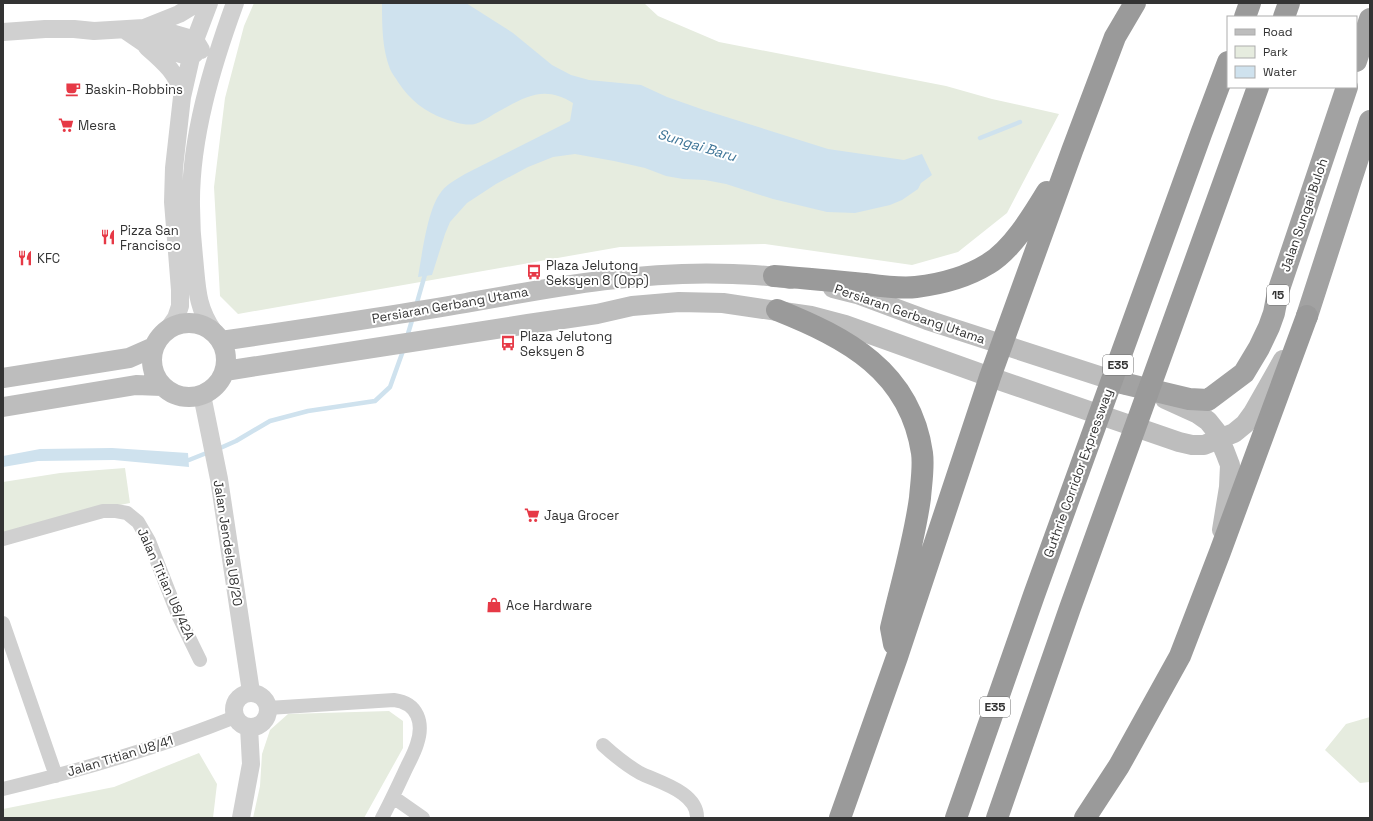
<svg xmlns="http://www.w3.org/2000/svg" width="1373" height="821" font-family="'Space Grotesk',sans-serif">
  <style>
    .green { fill: #e6ecdf }
    .water { fill: #cfe2ee }
    .lines { fill: none; stroke-linecap: round; stroke-linejoin: round }
    .stream { stroke: #cfe2ee; stroke-width: 4.5 }
    .minor { stroke: #d0d0d0; stroke-width: 14 }
    .tertiary { stroke: #d0d0d0; stroke-width: 18 }
    .secondary { stroke: #bdbdbd; stroke-width: 20 }
    .trunk { stroke: #a2a2a2; stroke-width: 22 }
    .motorway { stroke: #9a9a9a; stroke-width: 22 }
    .labels { text-anchor: middle; dominant-baseline: central; stroke-width: 4; stroke-linejoin: round; paint-order: stroke }
    .shield { fill: #fff; stroke: #707070; stroke-width: 1 }
    .shield-label { font-size: 12px; font-weight: bold; fill: #333 }
    .poi-label { font-size: 13px; fill: #333; stroke: #fff; text-anchor: start }
    .street-label { font-size: 13px; fill: #333; stroke: #fff }
    .water-label { font-size: 14px; font-style: italic; fill: #3f7597; stroke: #fff }
  </style>
  <rect width="100%" height="100%" fill="#fff"/>
  <path class="green" d="M254 3H644L658 16 719 42 946 86 992 99 1059 114 1007 213 958 252 912 265 765 244 620 247 238 314 220 296 214 187 225 98 244 26Z
    M125 468 130 503 74 514 3 533V482L60 473Z
    M389 711 403 721V748L364 818H253L260 786 262 754 270 730 288 714Z
    M1370 717V782L1360 783 1325 750 1346 724Z
    M199 753 217 784 213 818H3V809L114 787Z"/>
  <path class="water" d="M382 3H466L513 33 552 65 571 75 589 80 641 85 667 97 704 110 828 149 904 160 922 154 932 175 921 183 918 189 902 200 890 205 855 213 827 212 773 199 726 184 705 180 683 179 666 176 645 168 614 161 575 154 553 157 528 167 496 184 467 203 450 222 445 234 432 275 418 277C422 255 427 213 439 195 445 185 455 180 465 174L570 121 573 103C542 83 522 99 494 114 488 118 481 122 475 124 465 126 454 122 445 119 425 112 410 100 398 82 396 78 392 74 390 69 382 49 382 25 382 3Z
    M112 448 188 453 189 467 114 460 38 461 3 467V456L40 449Z"/>
  <g class="lines">
    <path class="stream" d="M980 138 1020 122
      M416 306 426 271
      M407 337 413 317
      M218 449 236 441 270 421 308 411 375 401 390 387 404 348
      M184 460H189L209 452"/>
    <path class="minor" d="M3 539 103 511H116L127 513 138 522 149 541 178 615 200 660
      M3 623 56 776
      M268 708 394 700C418 703 424 723 417 744 414 754 408 764 404 773 397 788 390 803 382 818
      M603 745C615 756 626 765 640 773 658 782 698 792 697 818
      M3 789C82 770 160 747 235 717
      M393 797 423 818"/>
    <path class="tertiary" d="M144 28 179 14 197 3
      M125 30 144 43 191 57 199 50
      M3 32 45 29H74L94 31 144 28 171 33 195 40 201 50
      M147 47C162 60 180 75 182 96
      M169 328 176 318 180 306V290L173 202 174 168 182 97 195 40 209 3
      M214 332C196 307 197 286 194 257 192 240 191 223 191 206 190 138 212 66 235 3
      M202 395 219 479 251 692
      M234 710a17 17 0 1 1 34 0a17 17 0 1 1-34 0Z
      M241 818 251 764 249 727"/>
    <path class="secondary" d="M833 288 857 294 927 320 1127 385
      M152 360a37 37 0 1 1 74 0a37 37 0 1 1-74 0Z
      M221 341C303 329 385 317 466 303 554 287 643 270 733 274 752 275 771 275 790 279
      M225 371 528 324 597 314 632 306 679 302 723 303 811 316 845 325 990 377 1179 442 1192 445H1204L1234 433 1245 424 1253 413 1283 360
      M3 378 129 358 154 347
      M1165 399 1198 414 1208 421 1216 431 1225 452 1230 465 1229 487 1222 530
      M3 407 136 385 162 386"/>
    <path class="trunk" d="M1356 61 1370 19
      M1307 316 1370 121
      M1122 383 1189 399 1208 400 1244 373 1259 348 1269 327 1274 313 1278 292 1347 87"/>
    <path class="motorway" d="M1245 17 1250 3
      M1284 17 1289 3
      M774 276C804 278 834 281 865 284 880 286 901 289 916 287 941 284 967 277 988 264 1012 250 1033 215 1047 192
      M777 310C847 338 910 371 922 453 924 467 921 484 920 498 914 542 901 585 891 628L894 644
      M840 818 897 657 990 377 1072 151 1115 37 1135 3
      M956 818 1034 595 1201 134 1228 62
      M997 818 1070 608 1258 87
      M1085 818 1119 766 1180 656 1220 552 1307 316"/>
  </g>
  <defs>
    <g id="cafe-bare" transform="scale(1.2)"><path d="M-5.5-4.5H6V0H3Q3 3.5 0 3.5H-2.5Q-5.5 3.5-5.5 0ZM3-3.2v2h1.7v-2ZM-6 4.5H4V6H-6Z" fill="#e63946" stroke="#fff" stroke-width="2.5" paint-order="stroke"/></g>
    <g id="supermarket-bare" transform="scale(1.2)"><path d="M-6-5.5h2.5l.6 2H6L4.5 2H-2.5L-4.4-4H-6ZM-1.5 3.2a1.3 1.3 0 1 0 .1 0ZM3 3.2a1.3 1.3 0 1 0 .1 0Z" fill="#e63946" stroke="#fff" stroke-width="2.5" paint-order="stroke"/></g>
    <g id="restaurant-bare" transform="scale(1.2)"><path d="M-5-6h1v4h1v-4h1v4h1v-4h1v5L-1.5 .5V6h-2V.5L-5-1ZM5-6V6H3V1.5H1.5Q1.5-4 5-6Z" fill="#e63946" stroke="#fff" stroke-width="2.5" paint-order="stroke"/></g>
    <g id="bus-bare" transform="scale(1.2)"><path d="M-5-6H5V4H4V6H2V4H-2V6H-4V4H-5ZM-3.5-4V0h7V-4ZM-3.5 1.2v1.5H-2V1.2ZM2 1.2v1.5H3.5V1.2Z" fill="#e63946" stroke="#fff" stroke-width="2.5" paint-order="stroke"/></g>
    <g id="shop-bare" transform="scale(1.2)"><path d="M-5-2.5h2.3a2.7 3.5 0 0 1 5.4 0H5L5.5 6h-11ZM-1.5-2.5h3a1.5 2.3 0 0 0-3 0Z" fill="#e63946" stroke="#fff" stroke-width="2.5" paint-order="stroke"/></g>
  </defs>
  <g fill-rule="evenodd">
    <use href="#cafe-bare" x="73" y="89"/>
    <use href="#supermarket-bare" x="66" y="125"/>
    <use href="#restaurant-bare" x="108" y="237"/>
    <use href="#restaurant-bare" x="25" y="258"/>
    <use href="#bus-bare" x="534" y="272"/>
    <use href="#bus-bare" x="508" y="343"/>
    <use href="#supermarket-bare" x="532" y="515"/>
    <use href="#shop-bare" x="494" y="605"/>
  </g>
  <g class="labels">
    <g class="shield">
      <rect x="1267" y="285" width="22" height="20" rx="3"/>
      <rect x="1103" y="355" width="30" height="20" rx="3"/>
      <rect x="980" y="697" width="30" height="20" rx="3"/>
    </g>
    <g class="shield-label">
      <text x="1278" y="295">15</text>
      <text x="1118" y="365">E35</text>
      <text x="995" y="707">E35</text>
    </g>
    <g class="poi-label">
      <text x="85" y="89">Baskin-Robbins</text>
      <text x="78" y="125">Mesra</text>
      <text x="120" y="230">Pizza San<tspan x="120" dy="15">Francisco</tspan></text>
      <text x="37" y="258">KFC</text>
      <text x="546" y="265">Plaza Jelutong<tspan x="546" dy="15">Seksyen 8 (Opp)</tspan></text>
      <text x="520" y="336">Plaza Jelutong<tspan x="520" dy="15">Seksyen 8</tspan></text>
      <text x="544" y="515">Jaya Grocer</text>
      <text x="506" y="605">Ace Hardware</text>
    </g>
    <g class="street-label">
      <text transform="translate(1304 215) rotate(-71)">Jalan Sungai Buloh</text>
      <text transform="translate(450 305) rotate(-10)">Persiaran Gerbang Utama</text>
      <text transform="translate(910 314) rotate(19)">Persiaran Gerbang Utama</text>
      <text transform="translate(1078 473) rotate(-70)">Guthrie Corridor Expressway</text>
      <text transform="translate(228 543) rotate(81)">Jalan Jendela U8/20</text>
      <text transform="translate(166 584) rotate(66)">Jalan Titian U8/42A</text>
      <text transform="translate(120 756) rotate(-17)">Jalan Titian U8/41</text>
    </g>
    <g class="water-label">
      <text transform="translate(697 145) rotate(17)">Sungai Baru</text>
    </g>
  </g>
  <rect width="1373" height="821" fill="none" stroke="#333333" stroke-width="8"/>
  <rect x="1227" y="16" width="130" height="72" fill="#ffffff" stroke="#adadad"/>
  <rect x="1235" y="29" width="20" height="6" fill="#bdbdbd" stroke="#adadad"/>
  <text x="1263" y="36" font-size="12" fill="#333333">Road</text>
  <rect x="1235" y="46" width="20" height="12" fill="#e6ecdf" stroke="#adadad"/>
  <text x="1263" y="56" font-size="12" fill="#333333">Park</text>
  <rect x="1235" y="66" width="20" height="12" fill="#cfe2ee" stroke="#adadad"/>
  <text x="1263" y="76" font-size="12" fill="#333333">Water</text>
</svg>
